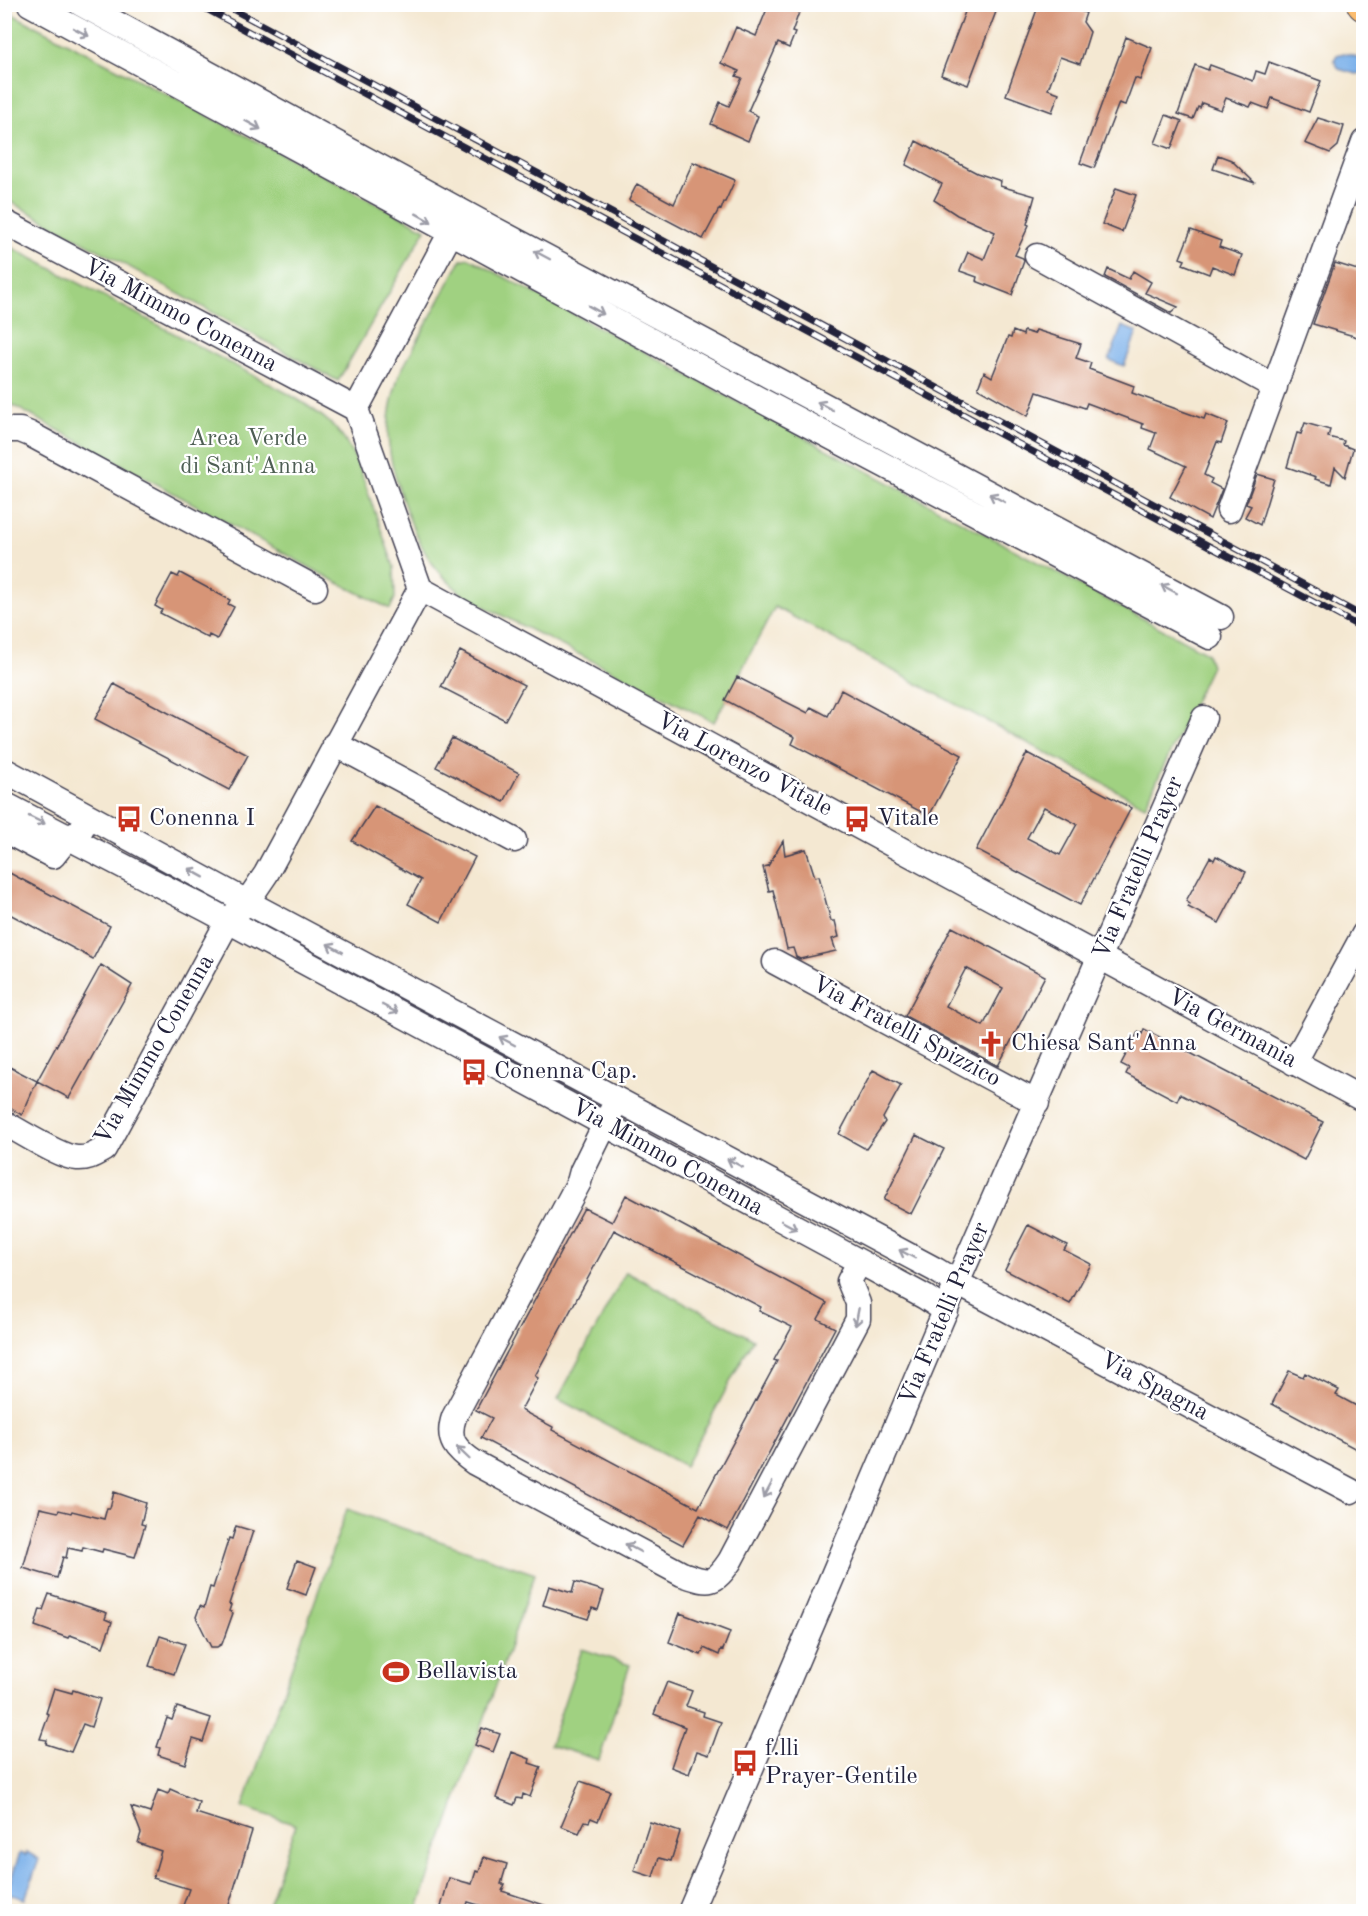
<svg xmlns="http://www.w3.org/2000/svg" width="1368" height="1916" font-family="'Old Standard TT',serif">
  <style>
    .green { fill: #a0d181; stroke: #617a5e; stroke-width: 1.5 }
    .water { fill: #7cb1ea; stroke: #4f6a92; stroke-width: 1.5 }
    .building { fill: #d79577; fill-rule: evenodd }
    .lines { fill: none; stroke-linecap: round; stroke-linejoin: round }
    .minor-casing { stroke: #424052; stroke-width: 27 }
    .major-casing { stroke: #424052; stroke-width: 34 }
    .minor { stroke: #fff; stroke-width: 24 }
    .major { stroke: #fcbd6f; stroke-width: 32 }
    .rail-casing { stroke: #22223b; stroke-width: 7 }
    .rail { stroke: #fff; stroke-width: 4.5; stroke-dasharray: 14; stroke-linecap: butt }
    .oneway { stroke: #9c9ca7 }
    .labels { text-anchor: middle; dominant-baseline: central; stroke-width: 4.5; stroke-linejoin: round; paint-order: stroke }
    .street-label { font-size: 24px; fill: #22223b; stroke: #fff }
    .park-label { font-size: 24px; fill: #4e5f54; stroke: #fff }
    .poi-label { font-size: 24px; fill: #22223b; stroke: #fff; text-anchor: start }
  </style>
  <rect width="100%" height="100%" fill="#fff"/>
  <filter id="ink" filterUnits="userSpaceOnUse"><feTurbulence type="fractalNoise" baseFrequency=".0167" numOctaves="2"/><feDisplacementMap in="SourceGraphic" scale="12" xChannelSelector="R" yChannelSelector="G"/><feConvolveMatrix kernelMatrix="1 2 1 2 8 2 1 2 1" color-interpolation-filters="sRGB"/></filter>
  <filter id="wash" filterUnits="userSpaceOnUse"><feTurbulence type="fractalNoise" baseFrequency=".008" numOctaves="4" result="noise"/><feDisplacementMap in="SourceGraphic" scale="24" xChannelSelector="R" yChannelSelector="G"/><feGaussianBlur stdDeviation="1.35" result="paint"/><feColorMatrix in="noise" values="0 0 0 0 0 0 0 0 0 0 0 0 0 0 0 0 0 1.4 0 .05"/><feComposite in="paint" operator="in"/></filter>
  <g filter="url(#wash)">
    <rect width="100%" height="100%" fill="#f4e8d2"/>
    <path class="green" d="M4 10 426 229 338 381 5 199Z
      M5 244 287 393C327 417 343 428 361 472L394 567 395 598 390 609 329 578 5 401Z
      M469 258 1207 653 1211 666 1145 806 775 607 714 722 465 597C452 585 440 575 430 560 411 532 389 468 388 434 388 413 393 394 399 375L461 260Z
      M626 1272 753 1339 685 1466 558 1399Z
      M347 1509 535 1574 417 1911H266L296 1825 243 1807Z
      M582 1649 630 1665 599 1760 550 1745Z"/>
    <path class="water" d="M1344 53C1358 57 1364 57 1363 72L1356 74 1339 69 1334 60 1337 55Z
      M1122 326 1137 332 1124 366 1109 360Z
      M27 1852 39 1859 25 1899 6 1893 20 1853 26 1855Z"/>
    <g id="blocks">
      <path class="building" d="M769 4H802L792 32 795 33 789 48 778 43 748 111 758 116 748 141 711 124 720 102 729 106 742 78 736 76 739 71 721 63 736 27 756 36Z
        M968 4H999L968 85 941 75Z
        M1039 4H1075L1074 9 1086 13 1083 22 1090 32 1080 64 1060 57 1048 89 1059 93 1052 112 1006 95Z
        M1126 37 1152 48 1140 80 1135 78 1125 105 1119 103 1094 168 1080 163Z
        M1269 62 1321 81 1309 112 1272 98 1268 109 1252 103 1250 107 1226 98 1221 110 1202 103 1200 108 1198 107 1193 119 1178 114 1195 65 1208 70 1210 65 1253 81 1256 71 1265 74Z
        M1166 115 1182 121 1171 149 1155 143Z
        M1318 118 1344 126 1338 146 1330 153 1305 143Z
        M916 141 977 173 1001 181 1000 186 1035 196 1027 224 1029 225 1015 255 1023 258 1024 261 1012 295 976 281 977 277 960 271 968 252 984 259 995 232 957 215 934 200 942 184 906 165Z
        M1218 155 1231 160 1255 183 1213 169Z
        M693 162 735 180 725 202H724L721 210 719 209 703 239 629 200 637 184 674 204Z
        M1116 188 1136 195 1122 232 1102 224Z
        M1191 230 1221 241 1219 247 1242 255 1235 275 1212 266 1209 274 1183 264 1185 260 1180 258Z
        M1335 263 1364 272V339L1313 324Z
        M1108 269 1129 279 1133 271 1151 282 1145 293 1178 307 1171 313 1105 277Z
        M1036 330 1081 344 1076 358 1091 363 1089 369 1134 386 1132 393 1204 419 1206 414 1228 423 1221 443 1217 442 1204 475 1212 479 1210 483 1222 489 1210 519 1170 497 1186 466 1150 449 1156 433 1142 428 1143 424 1087 403 1085 408 1037 392 1028 416 978 388 984 372 992 377 1008 337 1011 338 1013 331 1023 335 1024 331 1034 334Z
        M1305 423 1330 430 1328 437 1344 441 1343 445 1353 449 1345 477 1335 467 1331 484 1315 479 1316 477 1287 467 1297 433 1301 434Z
        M1257 474 1274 479 1260 525 1245 517 1251 506 1246 504Z
        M180 573 230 600 228 604 234 607 217 639 209 635 208 638 160 613 162 610 155 606 172 574 178 577Z
        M460 651 524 685 505 720 441 687Z
        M737 677 808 713 811 707 828 716 841 690 962 755 929 816 792 744 795 737 725 700Z
        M114 684 248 755 229 790 95 719Z
        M452 738 519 773 504 802 436 767Z
        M1027 753 1131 808 1080 905 976 850ZM1044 807 1077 824 1060 855 1027 838Z
        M375 806 475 857 441 922 408 904 421 880 352 841Z
        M783 841 785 855 806 849 815 877 819 876 831 921H835L839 937 832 939 836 951 800 959 796 957 793 948 787 949 773 890 769 891 763 867 768 866Z
        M1216 856 1246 872 1219 923 1188 907 1190 904 1186 901 1210 857 1214 860Z
        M4 870 110 926 93 959 4 911Z
        M952 927 1045 976 998 1066 905 1016ZM966 968 1003 988 983 1026 946 1006Z
        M101 965 132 985 69 1098 37 1081Z
        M1144 1029 1323 1122 1304 1160 1180 1094 1177 1101 1126 1074 1129 1068 1121 1064 1138 1032 1142 1034Z
        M4 1064 37 1081 22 1115 4 1105Z
        M873 1070 901 1085 883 1118 885 1122 866 1149 839 1134Z
        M916 1135 944 1149 911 1214 884 1200Z
        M626 1195 827 1303 818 1319 835 1328 728 1530 700 1515 683 1545 481 1438 492 1418 476 1410 584 1208 612 1222ZM614 1230 761 1307 759 1311 792 1327 774 1360 777 1361 698 1508 552 1430 553 1427 521 1410 538 1378 535 1376Z
        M1028 1225 1067 1245 1064 1250 1091 1264 1070 1304 1005 1270Z
        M1289 1371 1303 1377 1305 1373 1339 1390 1336 1395 1364 1410V1438L1358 1450 1272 1404Z
        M114 1492 146 1503 141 1524 145 1525 135 1557 103 1549 102 1552 83 1547 82 1551 68 1548 66 1558 63 1557 57 1578 23 1568 40 1508 58 1512 59 1510 71 1513 72 1511 104 1519 107 1508H110Z
        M236 1526 253 1531 229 1604 231 1605 229 1611 233 1613 222 1644 217 1647H211L196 1617 200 1606 204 1608 210 1587 213 1588 229 1538 232 1539Z
        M297 1560 316 1567 306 1595 287 1588Z
        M575 1582 604 1591 598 1610 592 1608 588 1619 543 1605 549 1586 572 1593Z
        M49 1594 107 1613 105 1619 112 1622 103 1647 70 1635 68 1638 35 1626 40 1609 43 1610Z
        M680 1613 730 1632 723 1650 721 1649 719 1655 704 1648 701 1655 669 1642Z
        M160 1636 185 1644 174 1674 149 1666Z
        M667 1682 692 1691 686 1706 704 1712 703 1716 721 1722 709 1755 697 1751 689 1774 671 1767 685 1727 654 1714Z
        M54 1688 72 1693 73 1690 100 1699 91 1727 83 1724 71 1752 46 1744 47 1740 40 1739 49 1714 46 1713Z
        M177 1707 211 1718 203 1742 193 1739 185 1764 158 1755 160 1748 157 1747 167 1718 172 1720Z
        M482 1728 500 1734 493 1752 475 1745Z
        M512 1752 530 1759 529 1763 541 1767 530 1797 523 1794 522 1799 517 1798 514 1805 496 1798Z
        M580 1781 610 1791 598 1821 591 1818 589 1822 585 1821 579 1833 561 1826Z
        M170 1789 199 1802 196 1813 252 1831 227 1911H181L189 1889 153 1878 161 1851 138 1843 141 1833 131 1807 150 1813 158 1790 168 1794Z
        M650 1822 680 1832 671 1861 659 1858 653 1877 634 1871Z
        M484 1857 507 1864 501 1884H505L502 1891 556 1909V1911H500L468 1902 465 1911H456L441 1907 449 1878 472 1884 476 1871 479 1872Z"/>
    </g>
  </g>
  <g filter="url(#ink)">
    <use href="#blocks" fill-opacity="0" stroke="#424052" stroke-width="1.5"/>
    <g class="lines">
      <g class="minor-casing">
        <path id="minor" d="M30 4 759 399 1210 637
          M81 4 492 228 1221 617
          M4 222 356 409
          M1037 256 1275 387
          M4 430H20L30 434 315 588
          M1229 510 1364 142
          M420 589 1364 1100
          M335 744 514 840
          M4 770 247 902 936 1270 957 1283 1351 1491
          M4 804 208 910 925 1297 946 1311
          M4 830 53 856 69 836 76 835 82 828
          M775 962 1037 1103
          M1294 1063 1364 934
          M612 1110 582 1171 579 1182 454 1417C446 1440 456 1450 475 1463L682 1574C709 1583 713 1586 730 1561L858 1319V1303L849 1281 859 1263
          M4 1123C22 1132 59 1157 77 1158 88 1159 95 1154 104 1149L228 921 247 902 266 874 420 589 356 409 458 219
          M690 1912 957 1283 1204 718"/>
      </g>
      <g class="major-casing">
        <path id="major" d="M1363 4 1364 5"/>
      </g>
      <use href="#minor" class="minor"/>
      <use href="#major" class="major"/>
      <g class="rail-casing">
        <path id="rail" d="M197 4 1364 629
          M223 4 1364 617"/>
      </g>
      <use href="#rail" class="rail"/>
    </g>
    <defs><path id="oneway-shaft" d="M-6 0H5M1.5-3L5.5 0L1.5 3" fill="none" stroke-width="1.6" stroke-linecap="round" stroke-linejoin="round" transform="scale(1.5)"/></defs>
    <g class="oneway">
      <use href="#oneway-shaft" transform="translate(81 32) rotate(28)"/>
      <use href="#oneway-shaft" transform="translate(253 125) rotate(29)"/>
      <use href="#oneway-shaft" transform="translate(424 218) rotate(29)"/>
      <use href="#oneway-shaft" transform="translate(542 255) rotate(-152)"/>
      <use href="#oneway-shaft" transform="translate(596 310) rotate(29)"/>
      <use href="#oneway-shaft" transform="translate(825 406) rotate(-152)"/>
      <use href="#oneway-shaft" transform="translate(997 498) rotate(-152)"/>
      <use href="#oneway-shaft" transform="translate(1169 589) rotate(-152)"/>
      <use href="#oneway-shaft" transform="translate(37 820) rotate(26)"/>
      <use href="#oneway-shaft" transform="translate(196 873) rotate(-151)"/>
      <use href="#oneway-shaft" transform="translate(335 948) rotate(-152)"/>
      <use href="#oneway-shaft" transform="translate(390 1009) rotate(28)"/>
      <use href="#oneway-shaft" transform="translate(507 1041) rotate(-152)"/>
      <use href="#oneway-shaft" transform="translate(735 1163) rotate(-152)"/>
      <use href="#oneway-shaft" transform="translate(789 1225) rotate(28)"/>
      <use href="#oneway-shaft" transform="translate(907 1254) rotate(-152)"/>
      <use href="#oneway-shaft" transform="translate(857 1317) rotate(101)"/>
      <use href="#oneway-shaft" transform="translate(463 1453) rotate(-136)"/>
      <use href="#oneway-shaft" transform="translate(768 1490) rotate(118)"/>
      <use href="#oneway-shaft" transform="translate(633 1548) rotate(-152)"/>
    </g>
  </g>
  <defs>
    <g id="bus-bare" transform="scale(2.07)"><path d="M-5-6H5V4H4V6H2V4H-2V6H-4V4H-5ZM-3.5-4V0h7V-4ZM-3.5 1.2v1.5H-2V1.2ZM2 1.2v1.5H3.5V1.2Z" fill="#c8321e" stroke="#fff" stroke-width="2.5" paint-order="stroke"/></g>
    <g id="church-bare" transform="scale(2.07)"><path d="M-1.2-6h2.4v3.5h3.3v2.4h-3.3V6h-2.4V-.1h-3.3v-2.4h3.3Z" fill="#c8321e" stroke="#fff" stroke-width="2.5" paint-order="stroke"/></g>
    <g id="stadium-bare" transform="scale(2.07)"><path d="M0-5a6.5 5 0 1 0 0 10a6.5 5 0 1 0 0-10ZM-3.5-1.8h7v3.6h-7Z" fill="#c8321e" stroke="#fff" stroke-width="2.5" paint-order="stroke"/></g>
  </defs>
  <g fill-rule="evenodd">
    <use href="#bus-bare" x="129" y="819"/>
    <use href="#bus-bare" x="857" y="819"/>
    <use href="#church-bare" x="991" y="1044"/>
    <use href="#bus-bare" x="474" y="1072"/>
    <use href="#stadium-bare" x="396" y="1672"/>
    <use href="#bus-bare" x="745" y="1763"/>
  </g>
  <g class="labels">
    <g class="street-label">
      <text transform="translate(180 316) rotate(28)">Via Mimmo Conenna</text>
      <text transform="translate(744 765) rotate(28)">Via Lorenzo Vitale</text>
      <text transform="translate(1139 868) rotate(-67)">Via Fratelli Prayer</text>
      <text transform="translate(1232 1029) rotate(28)">Via Germania</text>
      <text transform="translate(906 1032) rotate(28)">Via Fratelli Spizzico</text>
      <text transform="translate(155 1050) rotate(-60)">Via Mimmo Conenna</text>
      <text transform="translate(667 1158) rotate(29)">Via Mimmo Conenna</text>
      <text transform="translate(945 1314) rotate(-67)">Via Fratelli Prayer</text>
      <text transform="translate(1154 1387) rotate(28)">Via Spagna</text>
    </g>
    <g class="park-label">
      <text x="248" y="439">Area Verde<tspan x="248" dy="28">di Sant'Anna</tspan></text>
    </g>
    <g class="poi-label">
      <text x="149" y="819">Conenna I</text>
      <text x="877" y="819">Vitale</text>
      <text x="1011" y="1044">Chiesa Sant'Anna</text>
      <text x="494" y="1072">Conenna Cap.</text>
      <text x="416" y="1672">Bellavista</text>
      <text x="765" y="1749">f.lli<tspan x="765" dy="28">Prayer-Gentile</tspan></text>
    </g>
  </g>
  <rect width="1368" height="1916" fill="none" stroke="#fff" stroke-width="24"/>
</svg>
